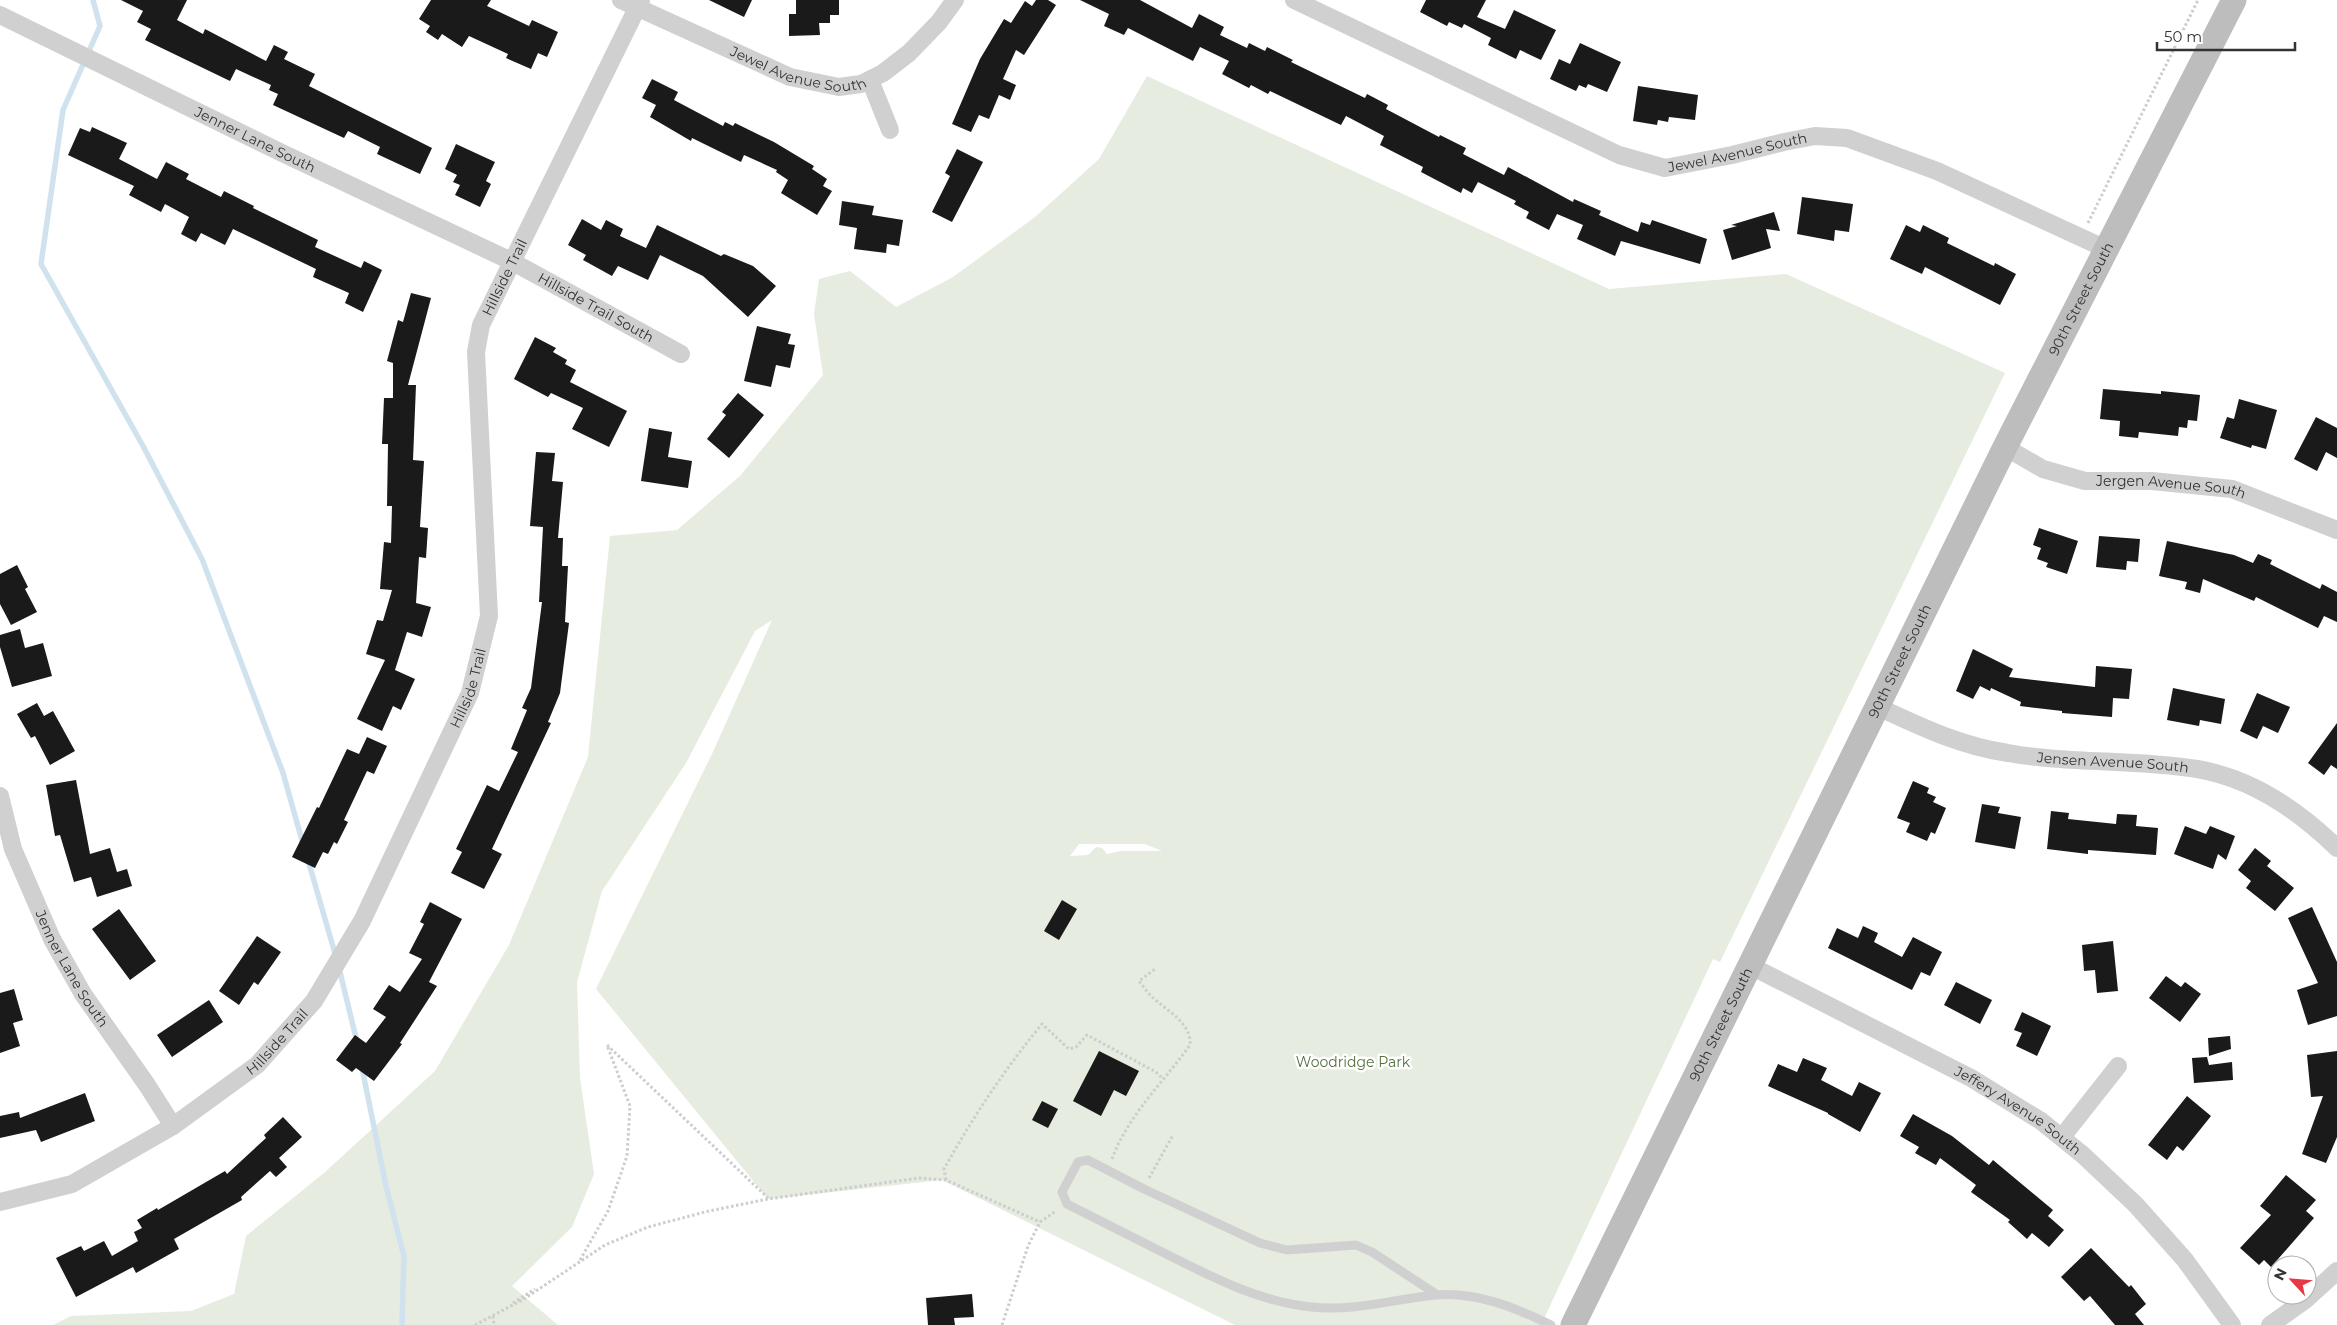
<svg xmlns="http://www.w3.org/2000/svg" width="2337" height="1325" font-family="Montserrat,sans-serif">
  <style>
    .green { fill: #e6ecdf; fill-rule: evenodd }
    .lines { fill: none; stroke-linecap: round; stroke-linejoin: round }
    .stream { stroke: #cfe2ee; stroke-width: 5.5 }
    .building { fill: #1a1a1a }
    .path { stroke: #cdcdcd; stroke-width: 3; stroke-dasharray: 2.5 2.5; stroke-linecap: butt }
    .lane { stroke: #d0d0d0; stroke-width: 9 }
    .street { stroke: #d0d0d0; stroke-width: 18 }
    .secondary { stroke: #bdbdbd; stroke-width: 25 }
    .labels { text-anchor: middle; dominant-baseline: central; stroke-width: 5; stroke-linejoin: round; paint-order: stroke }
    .street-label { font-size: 14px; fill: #333; stroke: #fff }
    .park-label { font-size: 14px; fill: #56703f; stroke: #fff }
  </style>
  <rect width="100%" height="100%" fill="#fff"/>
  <path class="green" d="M1147 76 1609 289 1786 274 2005 373 1720 962 1713 959 1541 1325H1235L942 1180 768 1199 596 989 712 754 772 620 755 631 686 763 602 891 577 982 580 1078 594 1174 572 1227 512 1286 558 1325H53L71 1316 191 1311 234 1294 246 1236 324 1173 435 1071 509 945 588 757 610 536 677 530 740 476 823 375 814 314 819 279 850 271 896 307 953 277 1035 217 1099 159ZM1079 844H1145L1162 851H1121L1107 854 1102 848 1096 847 1088 855 1070 856Z"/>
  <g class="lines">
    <path class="stream" d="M93 0 100 26 63 110 41 264 143 446 202 559 283 773 303 844
      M308 860 336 957
      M339 968 357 1042
      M362 1068 386 1186 404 1256 402 1325"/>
  </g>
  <path class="building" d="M121 0H187L177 20 203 34 205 29 266 61 274 45 288 52 284 59 315 74 309 86 432 148 420 174 377 154 380 147 348 131 344 138 273 105 278 94 269 90 271 85 236 69 230 81 145 40 151 29 137 22 143 11Z
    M431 0H491L487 6 529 26 532 20 558 32 547 57 538 53 531 69 506 58 508 54 469 36 462 47 442 34 438 40 426 32 430 26 419 19Z
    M709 0H752L744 17Z
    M796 0H839V15H830V23H819L820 35 789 36V14H796Z
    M1036 0H1048L1056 5 1024 55 1016 50 1003 79 1016 85 1010 100 999 95 989 119 979 115 971 132 952 124 980 59 1004 19 1011 23 1025 1 1032 6Z
    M1080 0H1140L1192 28 1199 14 1224 27 1220 35 1247 48 1249 43 1265 51 1267 47 1293 60 1291 62 1365 98 1367 94 1388 105 1386 109 1439 137 1440 135 1466 148 1463 154 1504 175 1508 167 1573 202 1574 199 1601 211 1599 215 1638 232 1641 222 1650 225 1652 220 1707 239 1700 264 1621 241 1615 256 1577 239 1583 225 1557 214 1549 230 1526 218 1529 212 1514 204 1516 201 1478 182 1472 193 1463 188 1461 193 1421 172 1423 167 1380 145 1384 136 1346 116 1341 125 1270 91 1268 94 1251 85 1249 88 1222 74 1229 61 1200 47 1193 61 1128 28 1124 35 1104 26 1109 14Z
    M1426 0H1486L1477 17 1505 29 1514 10 1556 30 1541 60 1520 50 1516 59 1488 45 1491 38 1464 24 1462 28 1449 22 1447 26 1420 12Z
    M1580 43 1621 62 1607 92 1588 84 1586 88 1579 85 1576 91 1550 79 1559 59 1570 64Z
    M652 79 678 92 674 100 723 126 725 122 733 126 735 123 774 142 814 166 812 169 827 179 823 186 832 191 817 215 781 193 788 180 776 172 777 170 744 155 741 162 692 138 691 141 650 117 656 105 642 98Z
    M1638 86 1698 95 1695 120 1669 117 1668 122 1658 120 1657 125 1633 121Z
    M92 127 127 143 119 159 157 179 166 162 189 174 186 179 221 197 224 191 254 206 253 208 318 240 315 247 361 268 364 261 382 270 363 312 345 303 349 293 313 277 316 269 233 229 225 245 201 233 196 242 181 234 189 217 165 204 161 212 129 195 134 186 68 155 80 128 90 132Z
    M456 144 495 162 486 181 491 184 480 207 455 195 460 185 453 182 457 175 445 169Z
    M957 149 983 162 952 222 932 212 950 176 945 173Z
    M1802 197 1853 204 1849 232 1835 230 1834 241 1797 234Z
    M842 201 874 206 872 215 903 220 899 246 887 244 886 253 854 249 857 228 839 225Z
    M1774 212 1780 231 1766 229 1771 248 1732 260 1723 230 1737 226 1731 225Z
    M582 219 601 230 606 220 623 229 620 236 646 248 657 225 721 256 724 254 753 266 776 286 748 317 703 276 660 255 648 280 618 266 612 276 583 260 586 255 568 245Z
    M1906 225 1920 232 1923 225 1949 238 1947 243 1994 266 1995 263 2016 274 2000 305 1925 267 1922 274 1890 259Z
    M411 293 431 298 408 385H416L413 460 424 461 420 527 428 528 426 558 419 557 416 603 431 607 422 637 407 632 395 670 415 679 401 710 393 706 382 731 357 719 385 660 366 654 377 620 383 621 392 590 380 589 384 542 391 543 392 506H387L388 444H382L384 398H393V363L387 361 398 320 403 322Z
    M757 326 791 334 788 344 795 345 790 368 776 365 771 387 744 381Z
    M535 337 556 348 553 352 567 360 565 364 576 370 570 382 627 411 609 447 572 429 583 408 551 393 548 397 514 379Z
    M2103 389 2161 394V391L2200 395 2197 421 2188 420 2187 428 2179 427 2178 436 2139 432 2138 438 2119 436 2120 421 2100 419Z
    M738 393 764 415 729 458 707 439 726 415 722 412Z
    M2239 399 2277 410 2266 449 2252 445 2251 448 2220 438 2227 417 2234 419Z
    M2316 417 2337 428V458L2326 452 2317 471 2294 459Z
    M649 428 672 432 668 457 692 461 688 488 641 481Z
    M536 452 555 453 552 481 563 482 558 538H563L562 566H568L565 622 569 623 560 693 548 722 551 723 492 849 502 854 484 889 451 873 462 852 456 849 487 785 499 791 518 752 511 749 527 710 522 708 531 688 542 602H539L543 527 530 526Z
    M2039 528 2078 541 2067 574 2046 567 2048 563 2037 559 2041 548 2033 545Z
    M2099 536 2140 539 2138 562 2127 561 2126 570 2096 567Z
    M2167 541 2234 555 2253 563 2258 554 2272 560 2270 564 2320 589 2322 584 2337 592V622L2324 616 2318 628 2256 597 2254 601 2203 579 2200 593 2185 589 2187 582 2159 576Z
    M17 565 28 587 25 589 37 612 11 625 0 604V574Z
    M20 629 25 648 43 643 52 676 12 687 0 647V635Z
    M1973 649 2013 669 2009 677 2095 687 2096 666 2132 669 2129 699 2113 698 2112 717 2062 713V711L2020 706 2021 702 1991 688 1990 691 1980 686 1973 699 1956 691Z
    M2173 688 2225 699 2221 724 2200 720 2199 726 2167 720Z
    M2257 693 2290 707 2278 733 2263 726 2257 739 2240 731Z
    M37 703 44 716 53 711 75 751 50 765 35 736 31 738 17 714Z
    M2337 723V769L2331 765 2324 775 2308 763Z
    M367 737 387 746 374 774 367 771 344 820 348 822 337 844 334 842 328 854 323 852 315 868 292 857 317 807 319 808 347 749 359 754Z
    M76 780 90 854 110 848 117 872 127 869 132 886 97 897 91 877 74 882 60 835 55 836 46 785Z
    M1913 781 1929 788 1927 793 1936 797 1933 802 1946 808 1935 834 1931 832 1927 841 1906 832 1910 823 1897 818Z
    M1982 804 2000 807 1998 813 2021 817 2015 849 1975 842Z
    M2051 811 2069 813 2068 819 2116 824 2117 814 2137 815 2136 826 2158 828 2156 855 2088 850V854L2047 849Z
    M2185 826 2206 834 2210 826 2235 836 2226 860 2218 854 2213 869 2174 854Z
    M2255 848 2271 861 2267 866 2294 888 2275 911 2246 888 2251 881 2238 870Z
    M1062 900 1077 909 1059 940 1044 931Z
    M430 902 462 919 429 982 437 986 400 1043 402 1044 374 1081 356 1068 352 1072 336 1060 355 1035 366 1043 386 1017 373 1009 389 985 400 992 422 959 409 953 424 924 420 922Z
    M2312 907 2337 962V1016L2308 1025 2297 990 2318 983 2288 918Z
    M119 909 156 961 130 980 92 929Z
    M1863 926 1878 933 1874 942 1902 957 1913 937 1942 952 1930 976 1921 972 1912 990 1828 948 1837 928 1858 938Z
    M257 936 281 952 258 985 254 982 239 1005 219 991Z
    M2113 941 2118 991 2097 993 2095 970 2084 971 2082 945Z
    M2166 976 2181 987 2185 982 2201 994 2180 1022 2149 998Z
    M1956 982 1992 1000 1980 1024 1944 1005Z
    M14 989 23 1020 13 1023 20 1046 0 1053V993Z
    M209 1000 223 1022 172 1057 157 1035Z
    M2022 1012 2051 1026 2037 1056 2016 1046 2022 1033 2014 1030Z
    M2230 1036 2231 1049 2209 1056 2208 1038Z
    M1099 1051 1139 1071 1126 1096 1114 1090 1101 1116 1073 1101Z
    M2337 1051V1137L2326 1163 2302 1154 2323 1096 2311 1097 2307 1055Z
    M2207 1057 2209 1065 2232 1062 2233 1080 2194 1083 2192 1058Z
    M1803 1058 1827 1068 1821 1080 1852 1096 1859 1082 1881 1093 1860 1132 1828 1114V1113L1768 1086 1778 1064 1797 1072Z
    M85 1093 95 1121 41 1142 36 1130 0 1138V1116L19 1112 20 1118Z
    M2187 1096 2211 1116 2183 1151 2177 1146 2167 1160 2148 1145Z
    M1042 1101 1058 1109 1048 1128 1032 1120Z
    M1913 1114 1952 1136 1989 1165 1993 1160 2053 1210 2048 1216 2064 1230 2049 1247 2032 1233 2027 1239 2008 1222 2010 1220 1971 1192 1976 1185 1940 1158 1936 1165 1915 1153 1919 1147 1900 1136Z
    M283 1117 302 1137 279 1158 287 1167 276 1177 270 1171 241 1197 242 1200 174 1239 179 1249 136 1273 133 1267 76 1297 56 1258 81 1246 84 1251 104 1241 112 1256 138 1241 134 1232 142 1228 137 1220 157 1208 158 1210 225 1171 227 1174 266 1138 264 1135Z
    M2286 1175 2316 1200 2306 1211 2314 1218 2271 1267 2264 1260 2259 1265 2240 1248 2271 1215 2260 1206Z
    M2091 1248 2129 1287 2131 1285 2146 1304 2135 1314 2144 1325H2115L2090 1296 2084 1301 2061 1277Z
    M972 1294 974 1317 954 1318 955 1325H928L926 1298Z"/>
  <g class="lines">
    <path class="path" d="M2088 223 2198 0
      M1112 1159C1128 1115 1163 1083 1190 1045 1192 1023 1166 1010 1152 997 1147 992 1143 986 1139 981L1155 969
      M1149 1178 1173 1135
      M946 1180 944 1169C973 1117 1004 1070 1042 1024L1069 1049 1076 1047 1087 1035 1156 1072 1163 1079
      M580 1260 608 1211 627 1156 630 1106 607 1045 768 1198
      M513 1303 535 1289
      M493 1316 494 1325
      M475 1325 524 1299 605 1245 648 1227 709 1211 768 1199 919 1178 946 1180 1040 1222
      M1002 1325 1028 1246 1040 1222 1056 1211"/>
    <path class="lane" d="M1436 1294 1372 1252 1356 1245 1287 1250 1260 1243 1144 1189 1088 1160 1078 1162 1062 1192 1067 1204C1102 1222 1137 1239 1172 1257 1216 1279 1261 1302 1311 1307 1354 1312 1393 1299 1435 1295 1476 1291 1516 1308 1551 1325"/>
    <g class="street">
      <path id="s1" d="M621 0 790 77 839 87 861 84 883 73 909 53 939 22 955 0"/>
      <path id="s2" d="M1294 0 1619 155 1665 168 1732 155 1784 142 1815 136 1847 138 1937 171 2106 249"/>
      <path id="s3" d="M0 15 280 152 511 261 681 354"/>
      <path d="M870 80 890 130"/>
      <path id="s4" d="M2005 447 2043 469 2085 481H2152L2232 489 2337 530"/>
      <path id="s5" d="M1876 706C1919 726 1960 746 2008 753 2069 764 2136 759 2197 769 2252 778 2298 810 2337 848"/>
      <path id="s6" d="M0 796 13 849 52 939 83 994 147 1085 173 1126"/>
      <path id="s7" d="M1749 965 1971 1078 2041 1121 2083 1155 2136 1205 2185 1260 2232 1325"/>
      <path d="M2062 1137 2118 1066"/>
      <path id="s8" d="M0 1202 72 1184 173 1126 257 1065 314 1001 362 921 470 693 489 616 476 352 481 325 641 0"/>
      <path d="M2270 1325 2304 1301 2337 1271"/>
    </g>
    <path class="secondary" id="s9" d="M1573 1325 2005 447 2234 0"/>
  </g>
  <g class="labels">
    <g class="street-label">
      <text stroke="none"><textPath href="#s1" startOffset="192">Jewel Avenue South</textPath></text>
      <text stroke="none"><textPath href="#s3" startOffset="284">Jenner Lane South</textPath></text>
      <text stroke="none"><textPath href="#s2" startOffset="482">Jewel Avenue South</textPath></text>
      <text stroke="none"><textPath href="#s8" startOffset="1150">Hillside Trail</textPath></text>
      <text stroke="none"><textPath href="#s9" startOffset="1145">90th Street South</textPath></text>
      <text stroke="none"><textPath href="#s3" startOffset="664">Hillside Trail South</textPath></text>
      <text stroke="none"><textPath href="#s4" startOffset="174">Jergen Avenue South</textPath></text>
      <text stroke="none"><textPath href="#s9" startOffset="740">90th Street South</textPath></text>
      <text stroke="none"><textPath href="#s8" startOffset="730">Hillside Trail</textPath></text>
      <text stroke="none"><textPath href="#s5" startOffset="246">Jensen Avenue South</textPath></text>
      <text stroke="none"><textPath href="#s6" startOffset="188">Jenner Lane South</textPath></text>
      <text stroke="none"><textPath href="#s9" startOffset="335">90th Street South</textPath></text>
      <text stroke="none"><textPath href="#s8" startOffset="325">Hillside Trail</textPath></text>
      <text stroke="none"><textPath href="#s7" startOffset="306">Jeffery Avenue South</textPath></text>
    </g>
    <g class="park-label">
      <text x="1353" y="1062">Woodridge Park</text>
    </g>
  </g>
  <g transform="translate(2292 1280) rotate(296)"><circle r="24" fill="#ffffff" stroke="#adadad"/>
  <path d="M0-4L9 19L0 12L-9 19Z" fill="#e63946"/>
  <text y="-8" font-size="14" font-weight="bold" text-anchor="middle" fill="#333333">N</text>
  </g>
  <path d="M2157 42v8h138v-8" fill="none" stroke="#333333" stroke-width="2.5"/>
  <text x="2164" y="42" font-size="15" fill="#333333" stroke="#ffffff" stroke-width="4" paint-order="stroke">50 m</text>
</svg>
